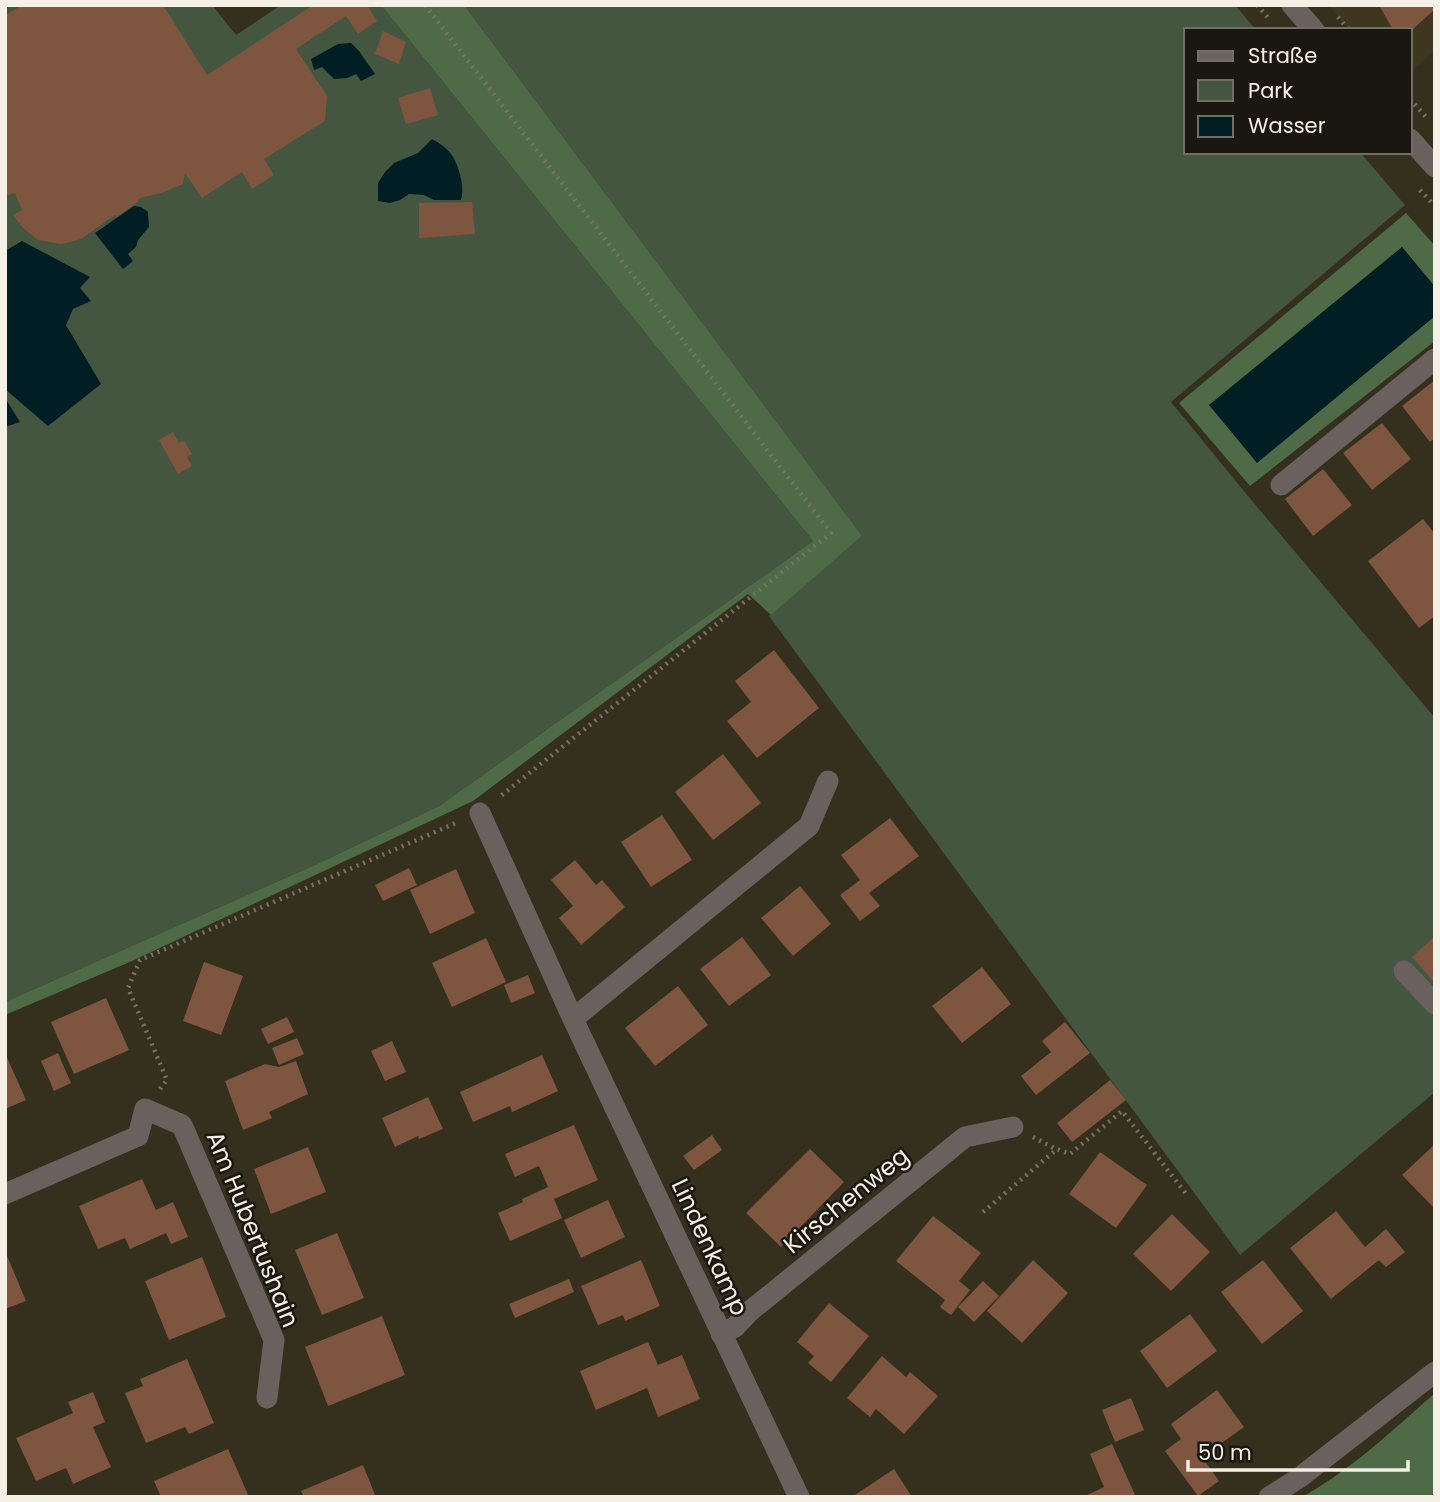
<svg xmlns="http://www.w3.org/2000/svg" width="1440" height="1502" font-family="Poppins,sans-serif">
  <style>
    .built { fill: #3e361e }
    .green { fill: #445640 }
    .forest { fill: #4e6a47 }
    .water { fill: #001e23 }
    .building { fill: #7e553f }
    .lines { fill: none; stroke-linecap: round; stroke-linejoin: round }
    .path { stroke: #777263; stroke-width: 4.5; stroke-dasharray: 2 5; stroke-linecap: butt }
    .minor { stroke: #6a605e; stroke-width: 21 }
    .labels { text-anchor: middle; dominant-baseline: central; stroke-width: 5; stroke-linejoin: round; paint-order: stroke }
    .street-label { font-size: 24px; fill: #f4f0e5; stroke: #1a1710 }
  </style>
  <rect width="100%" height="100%" fill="#352f1e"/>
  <path class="built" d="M1328 5H1435V51L1410 72V30H1350Z"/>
  <path class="green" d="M5 5H212L236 35 281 5H381L813 541 439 806 317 864 5 1002Z
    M464 5H1235L1256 30H1186V152H1360L1405 205 1171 402 1248 496 1435 718V1092L1240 1255 769 616 862 536Z"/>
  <path class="forest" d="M381 5H464L862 536 771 615 748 594 473 801 132 961 5 1015V1002L317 864 439 806 813 541Z
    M1406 213 1435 246V287L1402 247 1257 462 1435 316V341L1250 486 1179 403Z
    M1435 1393V1497H1302C1351 1470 1393 1430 1435 1393Z"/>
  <path class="water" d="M351 43 359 51 375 74 361 81 356 74 347 78 334 79 322 67 314 70 311 59 338 44Z
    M432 139C439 143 446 147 451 154 459 165 465 187 461 200H434L424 195 409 194 400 200 390 203 378 201V183L385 172 394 163 418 153Z
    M134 206 141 207 148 212 149 227 138 240 136 247 128 254 133 261 123 269 95 233Z
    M22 241 90 277 80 288 91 301 73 309 66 325 101 384 48 426 5 389V251Z
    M1402 247 1435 287V316L1257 463 1209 405Z
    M5 398 20 422 5 427Z"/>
  <path class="building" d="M22 5H163L207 75 313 5H367L377 21 358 34 346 16 296 49 327 96 325 121 264 159 274 175 252 189 242 172 202 198 185 173 183 184 161 193 140 198 138 200 139 201 117 217 115 215 81 239 61 244 38 240 23 228 13 215 22 210 15 193 5 196V16Z
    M1379 5H1435V9L1412 30H1393Z
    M383 31 406 42 399 64 375 54Z
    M430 88 438 115 406 124 398 98Z
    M472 202 475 234 419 238V203Z
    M1435 380V438L1430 442 1402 406Z
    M1382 423 1411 459 1372 490 1343 453Z
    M173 432 179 443 184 440 192 454 187 457 192 466 178 474 159 440Z
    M1323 469 1352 505 1313 536 1285 499Z
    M1423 519 1435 534V616L1419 628 1368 561Z
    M774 650 819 708 757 758 727 721 751 702 735 681Z
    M723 754 761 803 713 840 675 792Z
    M662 815 692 860 651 887 621 842Z
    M890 818 919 856 869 893 880 906 860 921 840 895 860 880 841 855Z
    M575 860 596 885 602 880 625 907 581 945 559 918 573 906 551 880Z
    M409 868 417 885 383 901 375 885Z
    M456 869 475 913 430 934 410 890Z
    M800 886 831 924 793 956 761 918Z
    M1435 936V983L1412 957Z
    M742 937 771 975 729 1006 700 969Z
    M486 938 506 982 452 1007 432 963Z
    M204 962 243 976 221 1035 183 1021Z
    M982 967 1011 1004 962 1043 932 1006Z
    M528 975 535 993 511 1003 504 985Z
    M678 986 708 1025 655 1066 625 1028Z
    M106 998 129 1050 74 1074 51 1022Z
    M287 1017 294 1032 268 1044 261 1029Z
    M1065 1022 1090 1053 1036 1095 1021 1076 1051 1052 1042 1041Z
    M297 1038 304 1054 279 1065 272 1048Z
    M392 1041 406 1072 385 1081 371 1051Z
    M5 1053 26 1100 5 1109Z
    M58 1053 71 1083 54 1091 41 1061Z
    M542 1055 558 1091 512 1112 510 1106 473 1122 460 1092Z
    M296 1061 308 1094 269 1112 272 1118 243 1130 225 1081 265 1064 279 1067Z
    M1110 1080 1126 1100 1072 1142 1057 1123Z
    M428 1097 443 1129 419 1139 418 1136 395 1147 382 1118Z
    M574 1125 598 1180 554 1199 562 1218 510 1241 498 1213 523 1202 522 1199 548 1187 539 1166 515 1177 505 1154Z
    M712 1135 722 1150 694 1170 683 1156Z
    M1435 1144V1209L1402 1175Z
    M308 1147 326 1192 271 1214 254 1169Z
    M810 1149 844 1182 781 1247 746 1213Z
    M1100 1152 1147 1185 1116 1228 1069 1194Z
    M142 1179 156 1210 173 1202 188 1237 171 1244 166 1233 130 1249 125 1238 98 1249 79 1206Z
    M608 1200 625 1237 581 1258 564 1220Z
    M1336 1211 1365 1247 1386 1229 1405 1252 1386 1267 1379 1260 1331 1299 1290 1248Z
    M1172 1214 1210 1252 1171 1291 1133 1254Z
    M933 1216 981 1253 959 1281 970 1290 951 1315 940 1307 945 1300 896 1261Z
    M337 1233 364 1298 322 1315 295 1250Z
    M5 1251 26 1301 5 1309Z
    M202 1257 226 1317 169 1340 145 1281Z
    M641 1260 660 1306 625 1321 623 1315 598 1325 581 1286Z
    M1033 1260 1068 1293 1022 1343 987 1311Z
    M1263 1260 1303 1311 1262 1344 1221 1292Z
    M569 1279 574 1292 515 1318 509 1304Z
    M983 1281 999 1296 974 1322 958 1307Z
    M829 1303 869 1336 831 1382 808 1363 814 1356 797 1342Z
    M1190 1314 1217 1351 1167 1388 1140 1351Z
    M382 1316 405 1375 328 1406 305 1347Z
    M648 1342 658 1365 682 1355 700 1399 658 1417 647 1388 596 1410 580 1371Z
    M882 1356 906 1377 910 1372 938 1396 904 1434 876 1409 870 1417 847 1398Z
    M187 1359 214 1423 189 1434 185 1427 146 1443 125 1393 143 1386 140 1379Z
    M1217 1390 1244 1427 1202 1457 1219 1481 1198 1496 1165 1451 1181 1439 1171 1424Z
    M93 1392 105 1422 93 1427 111 1467 73 1484 66 1468 36 1481 16 1438 73 1413 68 1402Z
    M1131 1398 1144 1430 1115 1442 1102 1410Z
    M1112 1444 1136 1497H1083L1104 1487 1090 1454Z
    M228 1449 249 1497H161L154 1481Z
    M363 1465 376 1497H304L301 1491Z
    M894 1469 912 1497H852Z"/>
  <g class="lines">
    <path class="path" d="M425 5 831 533 498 798
      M1257 5 1270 20
      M1338 17 1349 30
      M1410 99 1427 118
      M1420 190 1435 206
      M160 1089 167 1080 128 988 140 960 458 822
      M1033 1137 1056 1149
      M983 1212 1057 1149 1070 1154 1122 1111 1187 1195"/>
    <path class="minor" d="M1292 5 1314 30
      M1410 139 1435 167
      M1281 485 1435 359
      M480 813 573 1019 799 1497
      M1404 971 1435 1004
      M573 1019 809 826 828 781
      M5 1194 138 1136 145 1109 182 1125 274 1340 267 1398
      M721 1334 735 1327 749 1312 965 1137 1013 1127
      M1269 1497 1299 1478 1435 1372"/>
  </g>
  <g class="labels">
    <g class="street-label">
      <text transform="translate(846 1200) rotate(-39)">Kirschenweg</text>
      <text transform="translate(253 1229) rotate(68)">Am Hubertushain</text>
      <text transform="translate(710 1247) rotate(65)">Lindenkamp</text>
    </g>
  </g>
  <rect width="1440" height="1502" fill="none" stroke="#f4f0e5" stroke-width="14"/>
  <rect x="1184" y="28" width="228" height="126" fill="#1a1710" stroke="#716e65" stroke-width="2"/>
  <rect x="1198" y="51" width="35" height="10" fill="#6a605e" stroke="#716e65" stroke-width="2"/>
  <text x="1248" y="63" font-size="21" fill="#f4f0e5">Straße</text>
  <rect x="1198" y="80" width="35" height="21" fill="#445640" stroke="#716e65" stroke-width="2"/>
  <text x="1248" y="98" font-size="21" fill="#f4f0e5">Park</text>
  <rect x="1198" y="116" width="35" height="21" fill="#001e23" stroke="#716e65" stroke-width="2"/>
  <text x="1248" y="133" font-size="21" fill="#f4f0e5">Wasser</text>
  <path d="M1188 1460v10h220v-10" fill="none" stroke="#f4f0e5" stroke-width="3.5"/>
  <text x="1198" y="1460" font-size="21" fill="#f4f0e5" stroke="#1a1710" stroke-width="5" paint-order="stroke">50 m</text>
</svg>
